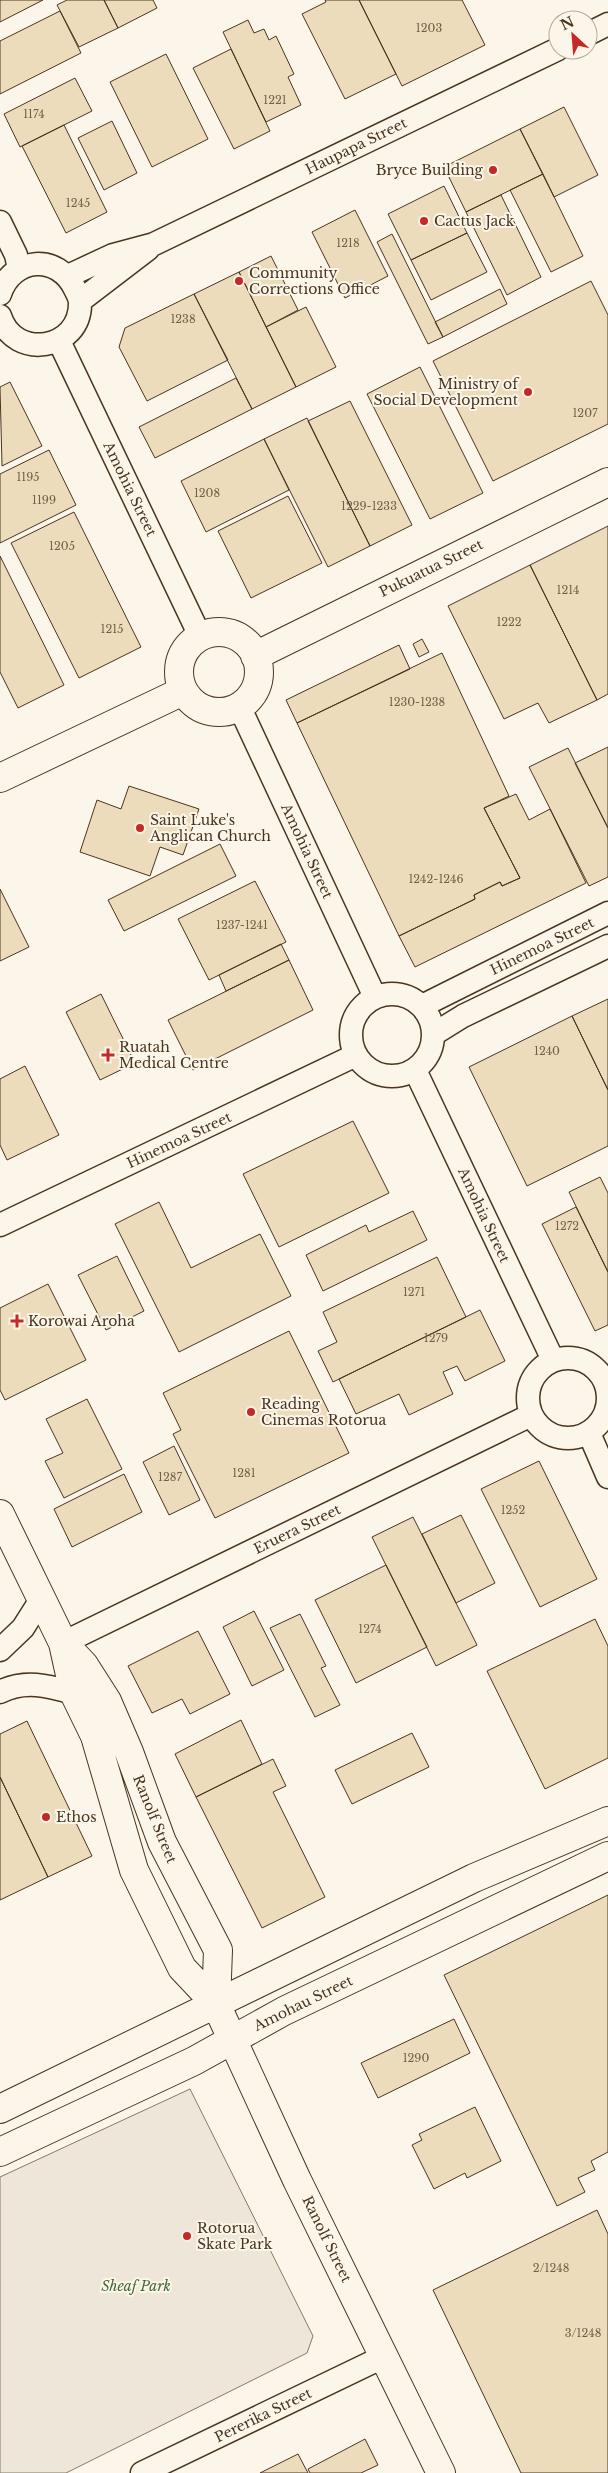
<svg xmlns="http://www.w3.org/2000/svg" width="608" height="2473" font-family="'Libre Baskerville',serif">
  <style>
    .green { fill: #ede6d9; stroke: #887966 }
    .building { fill: #ecdcbc; stroke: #4a3520 }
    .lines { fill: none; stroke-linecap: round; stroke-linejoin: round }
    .minor-casing { stroke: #4a3520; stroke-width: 25 }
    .tertiary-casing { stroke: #4a3520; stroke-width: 30 }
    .secondary-casing { stroke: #4a3520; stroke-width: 30 }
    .primary-casing { stroke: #4a3520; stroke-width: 30 }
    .minor { stroke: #fbf6e9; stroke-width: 22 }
    .tertiary { stroke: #fbf6e9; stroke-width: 28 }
    .secondary { stroke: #fbf6e9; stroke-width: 28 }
    .primary { stroke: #fbf6e9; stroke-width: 28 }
    .poi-dot { fill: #c62828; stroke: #fbf6e9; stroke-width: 2 }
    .labels { text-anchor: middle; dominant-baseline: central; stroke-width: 4; stroke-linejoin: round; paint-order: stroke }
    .number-label { font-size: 11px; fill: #725f47 }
    .street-label { font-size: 14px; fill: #4a3520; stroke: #fbf6e9 }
    .poi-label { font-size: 14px; fill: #4a3520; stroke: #fbf6e9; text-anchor: start }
    .park-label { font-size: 14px; font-style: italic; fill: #436837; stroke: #fbf6e9 }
  </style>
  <rect width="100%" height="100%" fill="#fbf6e9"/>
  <path class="green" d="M190 2089 313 2336 307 2353 66 2473H0V2177Z"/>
  <path class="building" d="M0 0H43L0 22Z
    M67 0H104L118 28 79 47 57 5Z
    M104 0H153L157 8 118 28Z
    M325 0H359L396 74 345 99 302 14 326 2Z
    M359 0H462L485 45 402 86Z
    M60 11 81 53 0 94V41Z
    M248 20 254 33 264 29 269 40 276 36 294 74 288 77 301 105 266 122 223 32Z
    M231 49 270 131 234 149 193 68Z
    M166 54 208 139 152 167 110 82Z
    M75 78 92 111 20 147 4 114Z
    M564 107 598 175 554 197 520 129Z
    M112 121 137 173 104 190 78 138Z
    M64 125 107 212 66 233 22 146Z
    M520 129 543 174 466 212 444 167Z
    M543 174 583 256 551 272 510 190Z
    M444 186 467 233 411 260 388 214Z
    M501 195 541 277 507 295 466 212Z
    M355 210 388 276 345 298 312 232Z
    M467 233 487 272 431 300 411 260Z
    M392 234 443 337 428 344 377 242Z
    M271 256 298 310 266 327 239 272Z
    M239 272 296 387 252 409 194 294Z
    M591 281 608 315V424L493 481 433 361Z
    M500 289 507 304 443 337 435 322Z
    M194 294 228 360 147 401 119 347 125 328Z
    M306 307 336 367 296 387 266 327Z
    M420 367 483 493 430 519 367 394Z
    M236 378 252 409 155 458 139 427Z
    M10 382 42 446 2 466 0 387Z
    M350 401 412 525 370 546 308 421Z
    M307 418 370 546 328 567 264 439Z
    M264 439 289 490 206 532 181 481Z
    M49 450 76 505 0 543V474Z
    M288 496 322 563 251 598 218 531Z
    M74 512 141 647 79 678 11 543Z
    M608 526V694L597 700 530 565Z
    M0 556 64 685 18 708 0 672Z
    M530 565 597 700 549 723 538 703 504 719 448 606Z
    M422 639 429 652 419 657 413 644Z
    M399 645 410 669 297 723 286 700Z
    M442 653 509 796 484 808 520 878 502 886 500 882 474 895 475 899 399 936 297 723Z
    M608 747V828L575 763Z
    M568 748 608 828V877L589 886 529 767Z
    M129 786 199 809 183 855 160 847 150 876 80 852 97 800 121 809Z
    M516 794 529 820 550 809 586 883 415 967 399 936 475 899 474 895 500 882 502 886 520 878 484 808Z
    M220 844 236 876 124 931 108 900Z
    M255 881 286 942 209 980 178 919Z
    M0 889 29 947 0 961Z
    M281 944 289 960 226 991 219 975Z
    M289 960 313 1010 193 1070 168 1020Z
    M101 994 135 1063 100 1080 66 1012Z
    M608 999V1090L572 1016Z
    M572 1016 608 1090V1146L527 1186 469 1067Z
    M25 1066 59 1135 7 1160 0 1145V1079Z
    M353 1121 389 1193 279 1247 243 1174Z
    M600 1177 608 1193V1272L569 1192Z
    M159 1202 191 1268 260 1234 291 1296 179 1352 115 1224Z
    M576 1207 608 1272V1325L595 1331 542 1224Z
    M413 1211 427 1240 323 1291 306 1255 366 1225 369 1232Z
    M117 1256 144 1311 106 1330 78 1275Z
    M437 1257 466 1317 333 1382 318 1351 337 1342 323 1312Z
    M48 1284 86 1360 5 1400 0 1390V1308Z
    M480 1310 505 1361 465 1381 457 1366 443 1372 453 1394 409 1415 399 1394 356 1414 339 1379Z
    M289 1331 349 1453 215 1518 173 1434 181 1430 163 1393Z
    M87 1399 122 1469 64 1498 45 1461 63 1453 46 1419Z
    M174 1446 200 1500 169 1515 143 1462Z
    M539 1461 597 1579 540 1607 481 1489Z
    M124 1474 142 1512 72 1547 54 1509Z
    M461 1515 495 1583 456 1603 422 1534Z
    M413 1517 477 1645 436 1666 372 1537Z
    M386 1565 427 1647 356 1683 315 1600Z
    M254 1611 284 1670 252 1686 223 1627Z
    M300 1614 326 1666 321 1668 340 1705 315 1717 270 1628Z
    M595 1619 608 1646V1758L545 1789 487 1671Z
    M198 1631 230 1694 190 1714 182 1699 152 1713 128 1666Z
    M241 1720 262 1764 196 1797 175 1754Z
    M27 1721 92 1856 48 1877 0 1777V1734Z
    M412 1733 429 1767 352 1804 335 1770Z
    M273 1759 286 1786 273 1792 325 1897 262 1928 196 1797Z
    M0 1777 48 1877 0 1900Z
    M608 1895V2152L591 2161 595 2170 578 2178 585 2192 557 2206 444 1975Z
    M454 2019 470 2053 378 2098 361 2063Z
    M475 2107 501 2161 467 2178 465 2173 434 2189 412 2145 422 2140 419 2134Z
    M597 2210 608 2234V2473H521L433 2290Z
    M365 2439 378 2465 361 2473H310L308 2469Z
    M298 2454 308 2473H260Z"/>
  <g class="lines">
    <g class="minor-casing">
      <path id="minor" d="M588 34 608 24
        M0 222 16 255 19 269
        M68 276 113 255 154 244 558 49
        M0 294C12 257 58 253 75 289 77 293 80 298 80 303 81 350 14 361 0 316
        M80 301 148 249
        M59 341 200 636
        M239 706 375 997
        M351 1035a41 41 0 1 1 82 0a41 41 0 1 1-82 0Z
        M422 1006 608 913
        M434 1034 463 1016 608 946
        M415 1070 553 1360
        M0 1225 356 1055
        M528 1398a40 40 0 1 1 80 0a40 40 0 1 1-80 0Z
        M589 1433 608 1477
        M63 1643 531 1415
        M0 1650 23 1628 42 1598
        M0 1692C25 1679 49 1686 74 1693
        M142 2473 385 2356"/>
    </g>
    <g class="tertiary-casing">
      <path id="tertiary" d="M216 2004 297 2180 441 2473"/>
    </g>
    <g class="secondary-casing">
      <path id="secondary" d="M179 672a40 40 0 1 1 80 0a40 40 0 1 1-80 0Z
        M255 656 608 482
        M0 778 183 691
        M0 1514 63 1643 74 1693 95 1736 134 1870 182 1968 216 2004
        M64 1644 84 1665 107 1701 129 1752 162 1842 218 1950 216 2004"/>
    </g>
    <g class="primary-casing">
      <path id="primary" d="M0 2109 474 1878 608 1821
        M0 2152 194 2061 284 2011 608 1856"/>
    </g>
    <use href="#minor" class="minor"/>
    <use href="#tertiary" class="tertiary"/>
    <use href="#secondary" class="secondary"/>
    <use href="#primary" class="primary"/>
  </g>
  <g class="poi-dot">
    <circle cx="493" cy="170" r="5"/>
    <circle cx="424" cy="221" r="5"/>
    <circle cx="239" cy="281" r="5"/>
    <circle cx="528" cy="392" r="5"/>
    <circle cx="140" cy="828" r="5"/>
    <path d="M105.5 1047.5h5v5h5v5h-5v5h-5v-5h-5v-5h5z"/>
    <path d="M14.5 1313.5h5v5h5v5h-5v5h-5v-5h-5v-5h5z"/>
    <circle cx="251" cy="1412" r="5"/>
    <circle cx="46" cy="1817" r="5"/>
    <circle cx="187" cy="2236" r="5"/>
  </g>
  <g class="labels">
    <g class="number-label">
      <text x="429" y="28">1203</text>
      <text x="275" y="100">1221</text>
      <text x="34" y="114">1174</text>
      <text x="78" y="203">1245</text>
      <text x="348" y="243">1218</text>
      <text x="183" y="319">1238</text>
      <text x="585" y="413">1207</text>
      <text x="28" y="477">1195</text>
      <text x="207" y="493">1208</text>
      <text x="44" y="500">1199</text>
      <text x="369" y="506">1229-1233</text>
      <text x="62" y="546">1205</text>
      <text x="568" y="590">1214</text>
      <text x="509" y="622">1222</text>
      <text x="112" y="629">1215</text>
      <text x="417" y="702">1230-1238</text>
      <text x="436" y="879">1242-1246</text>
      <text x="242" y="925">1237-1241</text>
      <text x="547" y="1051">1240</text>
      <text x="567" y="1226">1272</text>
      <text x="414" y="1292">1271</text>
      <text x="436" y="1338">1279</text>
      <text x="244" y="1473">1281</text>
      <text x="170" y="1477">1287</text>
      <text x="513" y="1510">1252</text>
      <text x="370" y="1629">1274</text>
      <text x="416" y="2058">1290</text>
      <text x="551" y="2268">2/1248</text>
      <text x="583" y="2333">3/1248</text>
    </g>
    <g class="street-label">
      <text transform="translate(356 146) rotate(-26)">Haupapa Street</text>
      <text transform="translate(130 489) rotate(64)">Amohia Street</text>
      <text transform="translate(431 568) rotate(-26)">Pukuatua Street</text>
      <text transform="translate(307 851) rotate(65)">Amohia Street</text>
      <text transform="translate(542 946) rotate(-26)">Hinemoa Street</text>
      <text transform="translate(179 1140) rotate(-25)">Hinemoa Street</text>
      <text transform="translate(484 1215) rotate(65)">Amohia Street</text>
      <text transform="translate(297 1529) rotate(-26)">Eruera Street</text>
      <text transform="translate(155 1819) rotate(68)">Ranolf Street</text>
      <text transform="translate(303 2003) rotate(-26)">Amohau Street</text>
      <text transform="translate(327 2239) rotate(64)">Ranolf Street</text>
      <text transform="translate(263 2415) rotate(-26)">Pererika Street</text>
    </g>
    <g class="poi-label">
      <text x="483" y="170" text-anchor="end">Bryce Building</text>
      <text x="434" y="221">Cactus Jack</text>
      <text x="249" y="273">Community<tspan x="249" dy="16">Corrections Office</tspan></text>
      <text x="518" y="384" text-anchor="end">Ministry of<tspan x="518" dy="16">Social Development</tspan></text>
      <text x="150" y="820">Saint Luke's<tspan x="150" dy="16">Anglican Church</tspan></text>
      <text x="119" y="1047">Ruatah<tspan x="119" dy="16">Medical Centre</tspan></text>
      <text x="28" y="1321">Korowai Aroha</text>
      <text x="261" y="1404">Reading<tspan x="261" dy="16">Cinemas Rotorua</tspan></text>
      <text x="56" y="1817">Ethos</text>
      <text x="197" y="2228">Rotorua<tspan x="197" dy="16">Skate Park</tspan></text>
    </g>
    <g class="park-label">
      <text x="136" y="2286">Sheaf Park</text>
    </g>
  </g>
  <g transform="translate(573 35) rotate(334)"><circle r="24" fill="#fbf6e9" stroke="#b4a999"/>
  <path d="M0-4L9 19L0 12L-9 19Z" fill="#c62828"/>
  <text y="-8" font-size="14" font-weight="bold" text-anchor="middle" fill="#4a3520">N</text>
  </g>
</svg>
